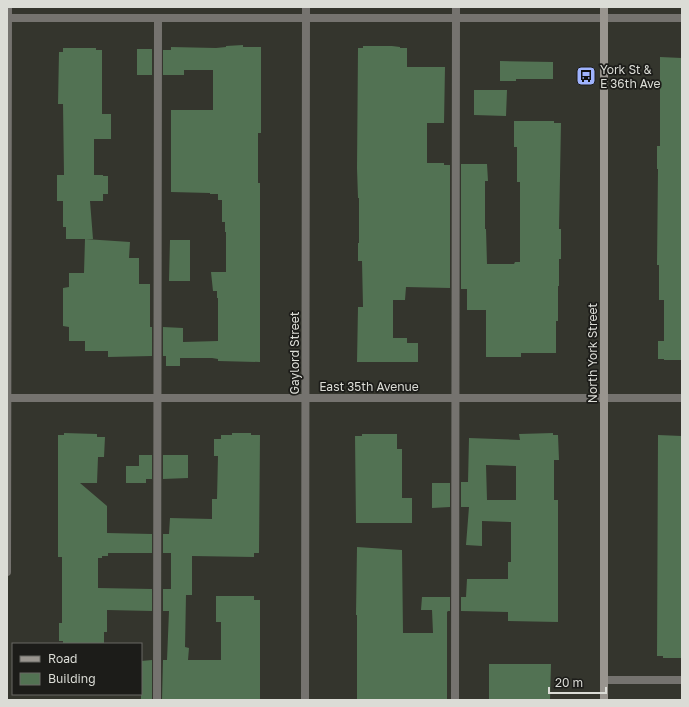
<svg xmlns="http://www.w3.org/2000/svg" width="689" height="707" font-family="'Golos Text',sans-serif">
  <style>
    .building { fill: #527253; fill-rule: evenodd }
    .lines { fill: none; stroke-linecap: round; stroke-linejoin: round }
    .service { stroke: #75736f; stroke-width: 8 }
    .minor { stroke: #75736f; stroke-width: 8 }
    .secondary { stroke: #99958f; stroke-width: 8 }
    .labels { text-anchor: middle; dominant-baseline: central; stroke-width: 3.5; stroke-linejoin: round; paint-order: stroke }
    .poi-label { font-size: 12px; fill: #dbdcd6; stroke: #1c1c19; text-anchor: start }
    .street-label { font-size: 12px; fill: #dbdcd6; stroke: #1c1c19 }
  </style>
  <rect width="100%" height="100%" fill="#34352d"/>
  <path class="building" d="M243 45V47H261V133H258V183H260V362L218 361V359L212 358H180V366H166V356H163V327L183 328V342L218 341V298H217V291H213L211 272H226V232H225V222H222V200H218V194H210V193L171 192V110H213V70H184V75H163V50H171V47L216 48 226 47V46Z
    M363 46H392L400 47V48H407V67H445L444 123H427V163H444V165H450V288L406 287 405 300H393V338H407V343H418V362H357L358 307H363L362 261H358V243H359V198H358L357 168 358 48H363Z
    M63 48H96V50H102V114H111V139H94V175H103V176H108V194H103V201H90L93 239H66V227H63V201H57V175H64L63 104H58L59 52H63Z
    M137 49H152V75H137Z
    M660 57 682 58V360H664V359H658V341H664V300H659V265H657L658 169H657V146H660Z
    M500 61 553 62V79H516V81H500Z
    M474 90H507L506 116 474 115Z
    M514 121H554V123H561L559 229H561V259H559V286H558V321H556V353H521V357H486V310H467V289H461V164H487L488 181H485V229H486L487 264H514L515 262H520V182H517V147H514Z
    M85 239 130 242 129 258H139V284H150V327H152V356L108 357V351H85V341H69V327L63 326V288L69 287V273H84Z
    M170 240H190V281H169Z
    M64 433 97 434V437H105L104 457H98L97 483H80L107 506V533L152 534V553H108V556H102V558H98V588L152 589V611L107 610V632H104V644H63V641H59V623H62V557H58V435H64Z
    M232 433H251V435H260L259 553H254V557L192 556V595H186L185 647 189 648 188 660H221V622H216V596H254V600H260V700H162L163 660H167L169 611H163V589H171V553H163V534H169L170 518 212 519V499H217L218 456H214V439H221V435H232Z
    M553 433V435H558L559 460H554V500H558V622L508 621V612L461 611V597H466L467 579H508V562H511V522L482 521V546L466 545 469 507H461V482H468L469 438 520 440 519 434ZM486 465 516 466V500H487Z
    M362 434H397V449H402V498H412V523H356L355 436H362Z
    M658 435 682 436V658H663V656H657Z
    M139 455H152V479H146V483H126V466H139Z
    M163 455H188V478L163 479Z
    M432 483H450V507L432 508Z
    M357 547 402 550 403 633H433L432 610H421L422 597H450V611H448L447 612V700H357V615H356Z
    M152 660V700H141V661Z
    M489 664H551L550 700H489Z"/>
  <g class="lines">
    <path class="service" d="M604 680H682
      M157 700 158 19
      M455 700 456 7"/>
    <path class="minor" d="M7 18H682
      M7 398H682
      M7 572 8 7
      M305 700 306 7"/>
    <path class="secondary" d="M604 700V7"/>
  </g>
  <defs>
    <g id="bus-square" transform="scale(1)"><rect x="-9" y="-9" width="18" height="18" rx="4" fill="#9fb3fd" stroke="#1c1c19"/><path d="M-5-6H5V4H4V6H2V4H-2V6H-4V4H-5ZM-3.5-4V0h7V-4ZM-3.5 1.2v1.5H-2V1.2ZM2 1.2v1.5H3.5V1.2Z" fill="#111"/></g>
  </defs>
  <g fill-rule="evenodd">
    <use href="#bus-square" x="586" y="76"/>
  </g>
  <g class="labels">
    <g class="poi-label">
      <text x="600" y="69">York St &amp;<tspan x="600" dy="14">E 36th Ave</tspan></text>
    </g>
    <g class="street-label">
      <text transform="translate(294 353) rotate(-90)">Gaylord Street</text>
      <text transform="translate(592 353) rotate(-90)">North York Street</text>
      <text x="369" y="386">East 35th Avenue</text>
    </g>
  </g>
  <rect width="689" height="707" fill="none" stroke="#dbdcd6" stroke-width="16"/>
  <rect x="12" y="643" width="130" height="52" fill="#1c1c19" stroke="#686965"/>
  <rect x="20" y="656" width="20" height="6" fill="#99958f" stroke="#686965"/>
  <text x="48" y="663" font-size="12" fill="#dbdcd6">Road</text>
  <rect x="20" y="673" width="20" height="12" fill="#527253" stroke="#686965"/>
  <text x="48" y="683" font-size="12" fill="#dbdcd6">Building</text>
  <path d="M549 687v6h57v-6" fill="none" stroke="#dbdcd6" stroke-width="2"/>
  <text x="555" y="687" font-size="12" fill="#dbdcd6" stroke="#1c1c19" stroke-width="3" paint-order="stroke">20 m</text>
</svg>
